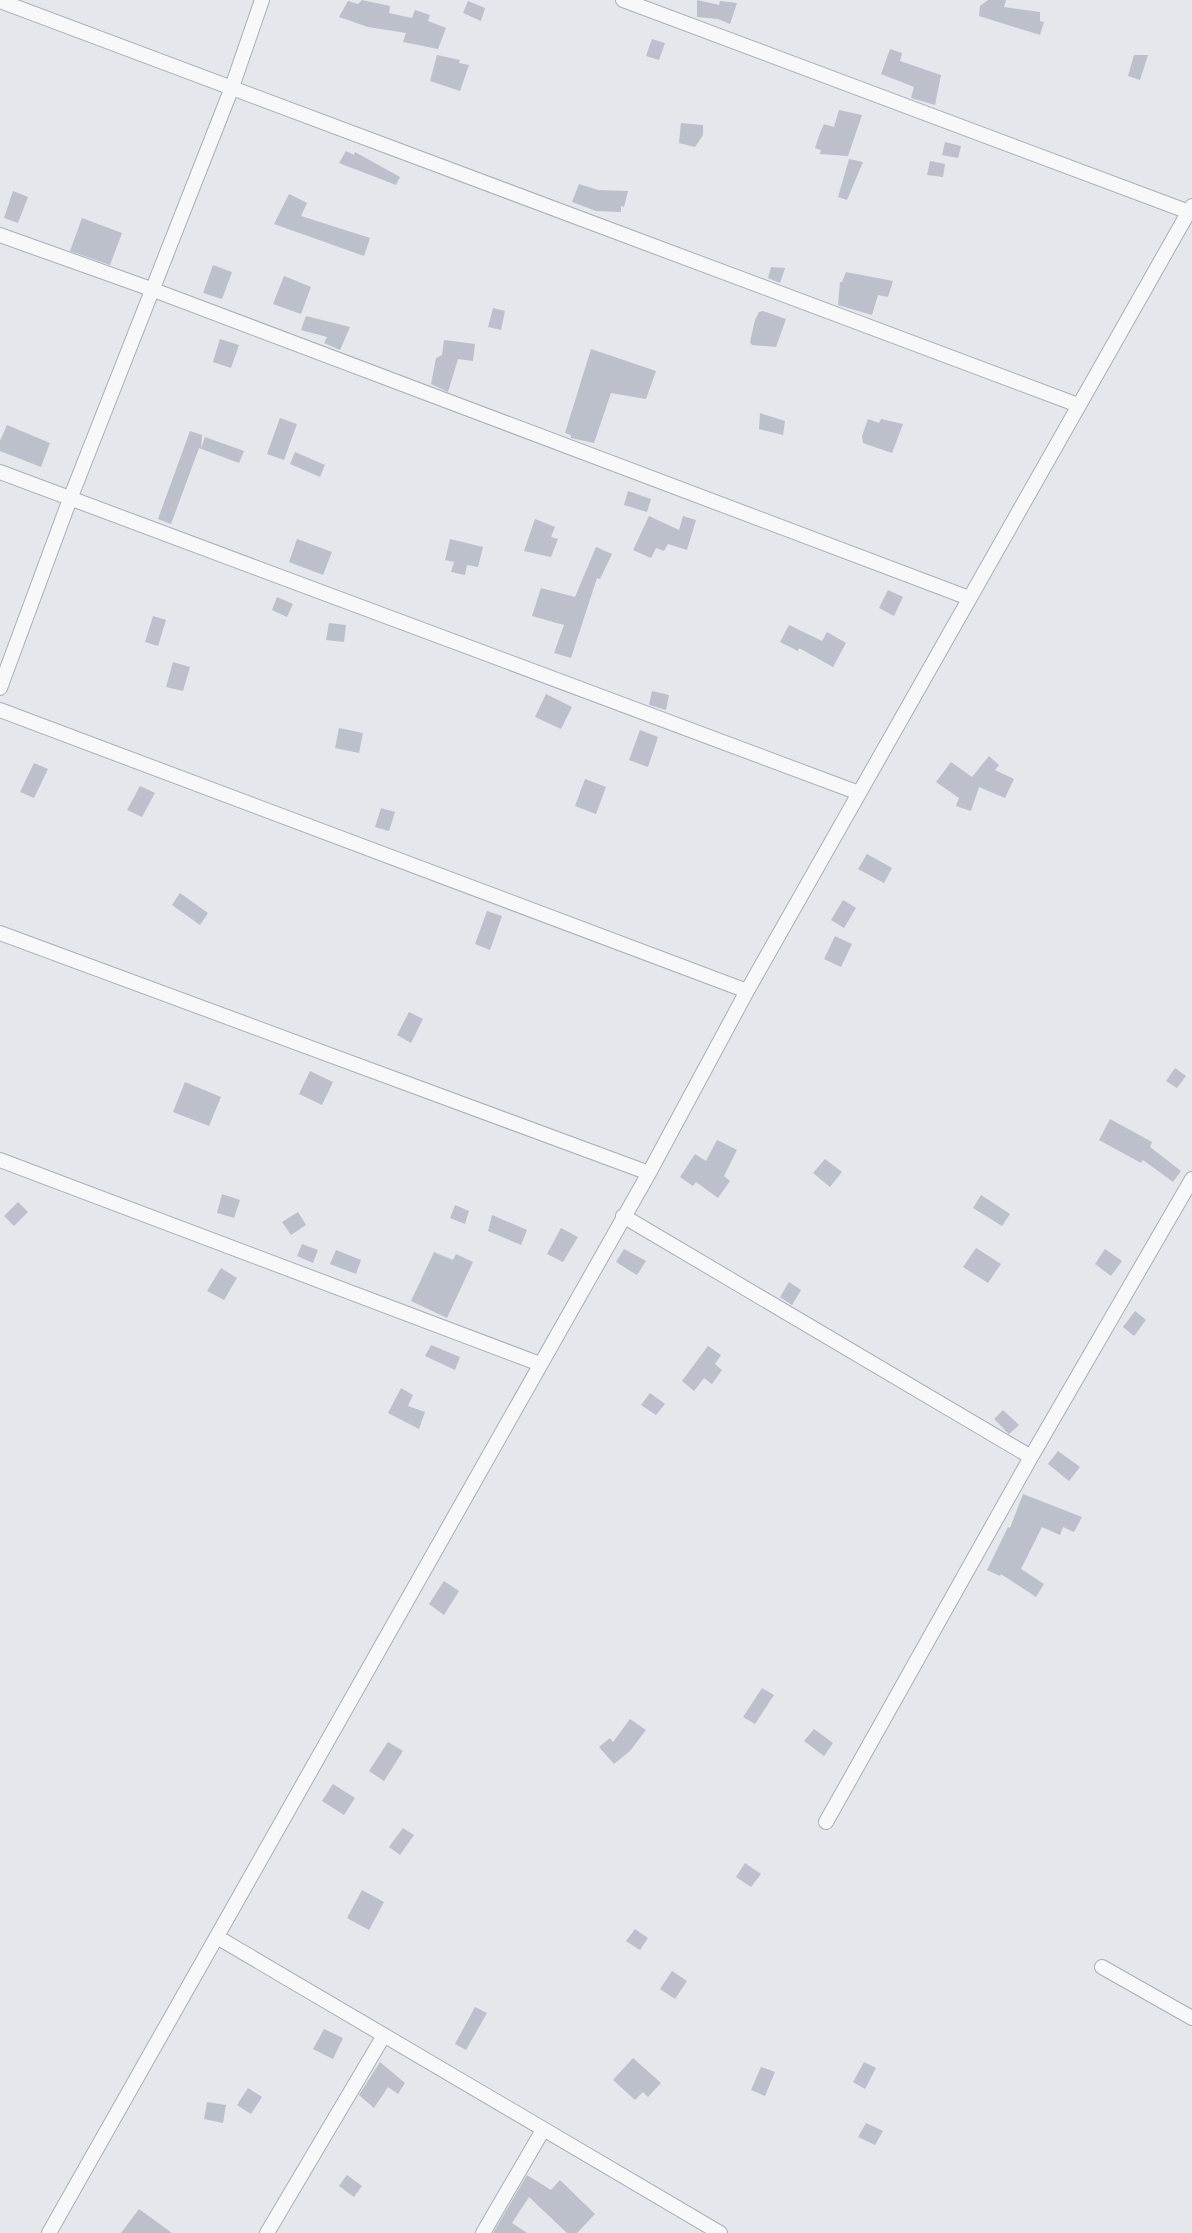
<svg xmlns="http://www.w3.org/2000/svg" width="1192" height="2233" font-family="Figtree,sans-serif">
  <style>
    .building { fill: #bbc0ca }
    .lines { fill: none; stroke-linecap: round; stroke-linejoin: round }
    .street-casing { stroke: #a9aeb7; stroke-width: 16 }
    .street { stroke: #f7f8fa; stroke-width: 14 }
  </style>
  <rect width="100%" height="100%" fill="#e4e7ec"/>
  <path class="building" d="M362 0 390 6 389 13 412 18 415 10 430 15 428 21 446 28 438 49 403 42 406 33 368 27 339 17 348 1 358 4Z
    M697 0 719 5 720 1 737 3 730 24 718 19 697 17Z
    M988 0H1006L1004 7 1040 12V21L1044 22 1040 35 979 16 980 6Z
    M468 1 485 8 481 21 463 13Z
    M652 39 665 43 659 60 646 56Z
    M890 49 902 53 900 61 941 75 935 105 911 98 914 87 881 74Z
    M437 55 460 60 459 63 469 65 460 91 430 81Z
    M1134 55H1148L1140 80 1128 76Z
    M839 110 862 115 848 156 820 154 821 150 815 148 820 133 824 124 834 127Z
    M681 123 703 125V135L695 147 679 143Z
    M945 142 961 146 958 158 942 155Z
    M346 151 354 155 355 152 400 177 396 185 339 163Z
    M849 159 863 162 847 200 838 197Z
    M930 161 945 164 943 177 927 175Z
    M579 184 598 190 628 191 624 207 621 206V212L596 211 572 202Z
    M13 191 28 197 18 223 4 218Z
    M289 194 307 203 301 216 370 238 364 256 274 224Z
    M82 218 122 233 110 265 70 251Z
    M213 265 232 272 222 299 203 293Z
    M771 267 785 268 780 283 768 278Z
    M846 272 893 281 888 297 878 295 872 315 838 305 840 282H842Z
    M284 276 311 287 301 314 273 304Z
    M493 308 505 311 501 330 488 327Z
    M763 311 786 319 776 347 752 345 750 342 755 320 759 312Z
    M306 316 350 327 340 350 324 343 327 337 301 330Z
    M220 339 239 345 231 368 213 362Z
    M444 340 475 344 473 361 458 359 448 392 431 384 436 358 442 355Z
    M591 349 656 371 646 399 611 393 594 443 571 438V435L565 433Z
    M760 413 785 421 783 435 759 429Z
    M280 418 297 424 284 460 267 454Z
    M868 419 879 423 881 419 903 424 892 453 863 443 862 436Z
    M7 425 50 443 41 467 0 451V441Z
    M190 431 202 435 201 449 205 437 244 451 239 463 199 448 171 524 158 519Z
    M295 452 325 465 320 477 290 464Z
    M628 491 651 499 647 512 624 505Z
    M649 516 679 530 683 516 696 520 687 550 668 544 664 551 656 548 651 558 633 550Z
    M535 519 555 527 551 537 558 539 551 557 524 551Z
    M297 539 332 552 323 575 289 562Z
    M450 539 483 547 478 567 467 565 465 575 451 572 454 562 445 560Z
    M596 547 612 554 600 579 597 578 571 658 554 653 564 625 532 616 541 588 575 597Z
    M888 590 903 597 894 616 879 608Z
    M277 597 293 604 287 617 272 610Z
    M153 616 166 620 158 646 145 642Z
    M329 623 346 625 344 642 326 640Z
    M789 625 822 641 827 632 846 643 833 667 799 648 798 651 780 642Z
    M173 662 190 667 183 691 166 687Z
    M652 691 669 695 666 710 649 705Z
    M546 694 572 707 561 729 535 717Z
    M339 728 363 733 359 753 335 748Z
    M640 730 658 737 648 767 629 760Z
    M989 756 999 765 995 770 1014 779 1005 798 979 787 971 811 956 806 959 798 936 782 951 762 972 777Z
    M34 763 48 769 34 798 20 792Z
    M585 779 606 787 596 814 575 806Z
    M140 786 155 793 142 817 127 810Z
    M381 808 395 812 389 831 375 827Z
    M867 854 892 868 884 883 858 869Z
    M180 893 208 913 200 925 172 905Z
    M843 900 856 908 844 928 831 920Z
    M487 911 502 916 490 950 475 944Z
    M835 936 852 944 841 967 824 959Z
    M409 1012 423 1019 411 1043 397 1035Z
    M1175 1068 1186 1076 1177 1088 1166 1081Z
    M310 1071 333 1082 322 1105 299 1094Z
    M185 1082 221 1097 209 1126 173 1112Z
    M1110 1119 1152 1142 1150 1147 1181 1171 1173 1182 1143 1160 1141 1163 1099 1140Z
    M717 1140 737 1150 724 1176 730 1181 718 1198 696 1182 693 1186 680 1177 695 1154 706 1161Z
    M825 1159 842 1172 830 1187 813 1173Z
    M222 1194 240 1200 234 1218 217 1213Z
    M981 1195 1010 1214 1002 1226 973 1208Z
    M18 1202 28 1212 14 1226 4 1216Z
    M455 1205 469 1211 465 1224 450 1218Z
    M298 1212 306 1225 291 1235 282 1222Z
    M492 1215 527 1230 521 1245 488 1231Z
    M561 1228 578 1237 563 1262 547 1254Z
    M302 1244 318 1250 313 1263 297 1256Z
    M976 1248 1001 1264 988 1283 963 1267Z
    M624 1249 646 1261 637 1275 616 1262Z
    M1105 1249 1122 1261 1111 1276 1095 1264Z
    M336 1250 361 1260 356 1274 330 1264Z
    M434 1252 453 1260 456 1254 473 1262 447 1318 411 1301Z
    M221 1268 237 1278 224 1300 207 1291Z
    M789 1282 801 1290 792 1305 780 1297Z
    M1135 1311 1146 1320 1134 1336 1123 1327Z
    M431 1345 460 1357 455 1370 425 1356Z
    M708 1346 721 1355 715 1364 722 1370 712 1384 704 1378 694 1391 682 1381Z
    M401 1388 413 1395 408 1406 425 1412 419 1429 388 1413Z
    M650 1393 665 1404 656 1415 641 1405Z
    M1003 1410 1019 1425 1009 1434 994 1419Z
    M1058 1451 1080 1467 1069 1481 1048 1464Z
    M1023 1494 1082 1517 1074 1532 1063 1527 1060 1535 1042 1527 1021 1569 1044 1584 1036 1597 1001 1574 1000 1576 987 1570 1008 1527 1010 1528Z
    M444 1581 459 1591 444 1615 429 1604Z
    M762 1688 774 1695 755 1724 743 1717Z
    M630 1719 646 1730 630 1751 614 1764 599 1747 610 1738 613 1742Z
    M814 1729 833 1743 824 1756 804 1741Z
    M388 1742 403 1751 384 1781 369 1771Z
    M333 1784 355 1798 344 1815 322 1801Z
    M403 1828 414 1835 400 1855 389 1847Z
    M745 1863 761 1874 751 1887 736 1877Z
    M362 1890 384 1902 369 1930 347 1918Z
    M635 1929 648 1938 640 1950 626 1941Z
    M672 1971 687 1981 675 1999 660 1989Z
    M475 2007 487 2013 466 2050 455 2044Z
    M324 2029 343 2038 333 2059 313 2049Z
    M633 2058 661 2083 648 2097 643 2092 635 2100 613 2080Z
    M380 2062 405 2083 398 2094 388 2087 374 2108 359 2095Z
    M864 2062 876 2068 865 2089 853 2082Z
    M761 2067 775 2072 765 2096 751 2090Z
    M248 2088 262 2097 251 2114 237 2105Z
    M207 2102 226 2105 223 2123 204 2119Z
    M866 2123 883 2131 875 2145 858 2137Z
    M347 2175 362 2186 354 2197 339 2186Z
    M527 2175 551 2190 560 2180 595 2214 577 2233H567L529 2197 512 2223 527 2233H493Z
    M139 2209 172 2233H121Z"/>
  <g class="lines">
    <g class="street-casing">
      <path id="street" d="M623 0 1189 212
        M0 1 1078 405
        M0 235 151 289 969 598
        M0 472 859 793
        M0 688 70 499 231 90 262 0
        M0 710 747 991
        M0 933 649 1173
        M0 1160 540 1364
        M623 1216 1031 1457
        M826 1822 1031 1457 1192 1179
        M217 1937 720 2233
        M1102 1967 1192 2018
        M49 2233 649 1173 747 991 1192 206
        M267 2233 383 2037
        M483 2233 543 2130"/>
    </g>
    <use href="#street" class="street"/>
  </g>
</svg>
